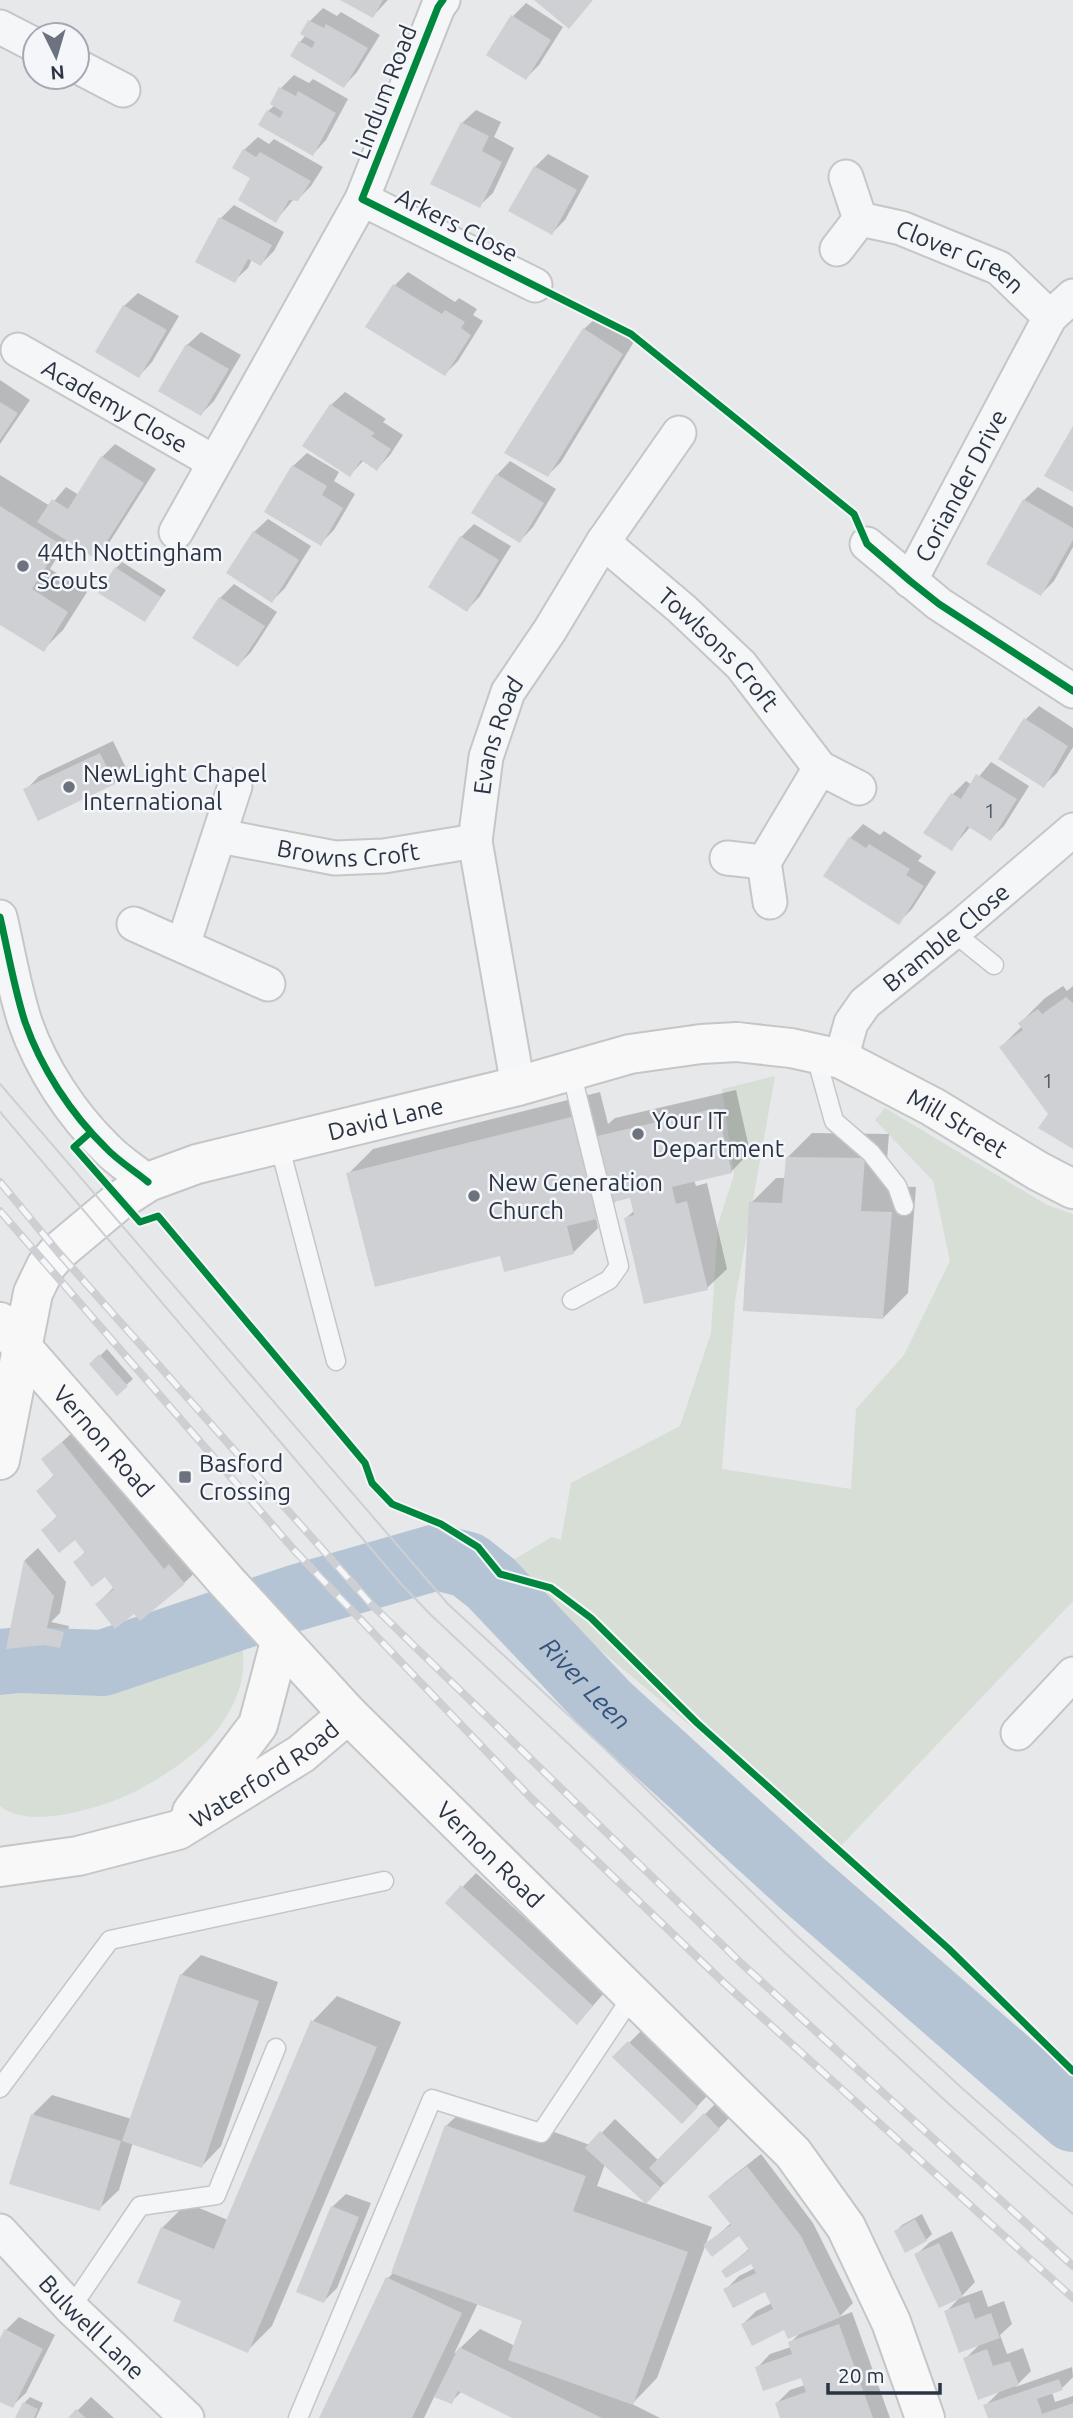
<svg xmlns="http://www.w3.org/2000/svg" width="1073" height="2418" font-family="Ubuntu,sans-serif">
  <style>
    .green { fill: #d6ded6 }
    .shadow { fill: #0003; fill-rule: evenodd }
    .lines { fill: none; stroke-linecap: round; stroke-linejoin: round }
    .river { stroke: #b4c4d5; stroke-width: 66 }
    .building { fill: #ced0d3 }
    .lane-casing { stroke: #c4c6c8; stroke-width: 21 }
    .street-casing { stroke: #c4c6c8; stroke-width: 37 }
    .secondary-casing { stroke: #c4c6c8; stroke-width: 42 }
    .lane { stroke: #f5f6f7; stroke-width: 18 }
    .street { stroke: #f5f6f7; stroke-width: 33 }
    .secondary { stroke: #f8f8f8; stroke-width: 38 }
    .tram { stroke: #cecfd2; stroke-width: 2 }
    .rail-casing { stroke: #cecfd2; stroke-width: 8 }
    .rail { stroke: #f4f6f9; stroke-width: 5; stroke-dasharray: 16; stroke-linecap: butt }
    .cycleway-casing { stroke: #f4f6f9; stroke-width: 11 }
    .cycleway { stroke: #00873e; stroke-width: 7 }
    .poi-dot { fill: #6c737f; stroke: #f4f6f9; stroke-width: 2.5 }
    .labels { text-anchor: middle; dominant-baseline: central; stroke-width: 5; stroke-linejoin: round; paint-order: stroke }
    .number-label { font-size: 21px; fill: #545c69 }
    .street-label { font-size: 24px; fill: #2b3445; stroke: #f4f6f9 }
    .poi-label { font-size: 24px; fill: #2b3445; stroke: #f4f6f9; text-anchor: start }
    .water-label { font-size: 26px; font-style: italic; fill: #34527a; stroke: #f4f6f9 }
  </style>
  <rect width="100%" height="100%" fill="#e6e8ea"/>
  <path class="green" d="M775 1076 735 1301 722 1469 851 1489 856 1409 904 1355 950 1261 933 1181 875 1120 885 1108 1047 1205 1073 1214V1601L838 1849 501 1567 552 1537 561 1540 571 1483 680 1426 711 1333 718 1224 734 1175 722 1089Z
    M242 1646C247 1675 238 1700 221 1725 203 1752 152 1785 123 1797 93 1810 27 1829 0 1806V1695L108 1688Z"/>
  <path class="shadow" d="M344 0H388L373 16Z
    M526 3 563 27 539 65 526 78 513 16Z
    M323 8 337 16 341 12 380 35 357 72 344 86 300 42 306 35 310 21Z
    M294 75 309 83 313 79 348 99 326 140 313 154 268 111 275 105 281 88Z
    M476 110 501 122 494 137 514 148 493 193 479 206 462 123Z
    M258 137 269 144 274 139 323 167 311 186 297 200 294 199 276 220 253 177 244 150Z
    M548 154 589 176 565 220 552 233 535 167Z
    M234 205 284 232 274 251 261 264 252 259 248 268 234 281 221 218Z
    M408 272 455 302 459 298 477 309 473 315 483 321 458 361 445 374 367 327 395 285Z
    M138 293 179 316 152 362 139 376 124 306Z
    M598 316 635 340 561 462 548 475 506 452 584 329Z
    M201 332 241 355 214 401 201 414 187 345Z
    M0 380 30 400 0 444Z
    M345 392 386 419 383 422 403 435 390 455 377 469 364 460 350 475 305 446 331 405Z
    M115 444 156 469 109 543 96 556 68 539 50 569 87 592 63 630 43 650 0 623V475L50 506 66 487 79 495 102 457Z
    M307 453 339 472 334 481 355 494 334 530 320 544 293 466Z
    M510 461 556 489 533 527 520 541 474 513 497 475Z
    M1038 487 1073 507V547L1054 581 1041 594 1024 500Z
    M268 519 311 546 285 588 272 601 254 532Z
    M474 524 511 546 480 596 467 610 461 537Z
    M122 562 166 590 145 620 116 568Z
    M234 584 277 612 251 652 238 665 195 638 220 598Z
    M1039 706 1073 728V747L1057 773 1043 786 1026 719Z
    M113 741 127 770 114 783 26 790 39 776Z
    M991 762 1029 786 1004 826 990 839 971 826 952 848 953 794 966 781 972 785Z
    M863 824 880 835 884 831 922 856 918 861 936 872 912 909 899 922 826 876 850 838Z
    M1063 986 1067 991 1073 986V1147L1001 1047 1022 1026 1020 1023 1045 998Z
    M736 1090 750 1152 731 1172 694 1180 696 1186 707 1183 727 1269 707 1288 626 1218 635 1210 631 1196 617 1200 600 1217 596 1218 598 1228 573 1253 501 1254 348 1174 373 1149 600 1092 608 1124 615 1118Z
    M812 1133 889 1134 885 1186 916 1187 908 1293 883 1318 751 1203 776 1178H786L787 1158Z
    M107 1349 133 1379 117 1393 91 1365Z
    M82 1424 204 1564 184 1583 140 1618 135 1611 97 1604 115 1586 105 1574 75 1562 86 1551 75 1538 43 1530 58 1515 38 1491 55 1474 43 1459Z
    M38 1548 66 1582 60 1613 51 1622 69 1626 66 1639 60 1646 44 1643 8 1647 25 1560Z
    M476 1873 605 1992 590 2009 447 1903Z
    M201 1955 278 1982 221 2146 202 2166 133 2142 119 2190 99 2209 33 2114 52 2095 132 2119 181 1975Z
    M337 1996 401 2022 272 2326 247 2351 183 2300 162 2228 187 2203 228 2220 313 2021Z
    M643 2029 710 2093 682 2122 615 2057Z
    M718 2101 732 2115 646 2202 605 2164 597 2186 712 2227 657 2378 632 2404 660 2418H516L462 2391 451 2402 435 2395 424 2418H321L388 2278 394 2272 446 2126 471 2102 590 2145 615 2119 659 2161ZM478 2303 524 2320 515 2346 480 2329 454 2354Z
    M761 2154 813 2223 853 2303 839 2317 852 2312 890 2418H782L777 2403 790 2390 805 2385 802 2375 757 2368 770 2354 791 2347 790 2343 801 2332 785 2328 743 2324 756 2311 772 2303 766 2290H725L739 2276 755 2268 752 2262 723 2271 750 2248 739 2234 706 2246 731 2223 711 2196 724 2183Z
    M346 2194 371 2203 337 2288 324 2301 332 2207Z
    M922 2214 932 2234 926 2240 896 2231 902 2225Z
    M952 2231 975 2282 960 2298 982 2290 988 2307 1004 2301 1012 2324 1000 2335 1007 2354 1023 2348 1031 2371 1015 2387 1072 2367 1073 2377 1062 2388 1052 2392 1055 2402 1073 2396V2418H990L985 2406 1001 2390 965 2359 980 2344 946 2312 961 2296 916 2255 930 2242Z
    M19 2317 55 2335 26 2393 12 2406 0 2400V2342L6 2330Z
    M30 2397 43 2403 36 2418H17L24 2403Z
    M91 2397 114 2418H70Z"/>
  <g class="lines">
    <path class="river" id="s1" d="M0 1662 21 1660 103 1663 295 1598 437 1557 468 1565 491 1583 607 1706 804 1885 1073 2119"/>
  </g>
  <path class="building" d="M340 0H383L373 18Z
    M534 0H593L569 29Z
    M511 15 551 40 526 80 486 55Z
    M308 20 324 28 326 24 368 48 344 88 290 56 299 41 312 48 315 42 300 34Z
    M279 87 296 96 298 91 336 113 313 156 258 125 267 110 280 118 283 112 270 104Z
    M461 122 489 136 482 151 502 162 480 208 430 184Z
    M243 149 256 157 260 152 311 181 298 201 289 200 276 223 238 200 250 178 232 168Z
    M534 166 577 190 552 235 508 211Z
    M219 217 272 245 261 266 248 259 235 283 195 262Z
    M393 284 442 314 445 310 465 322 461 328 471 335 445 376 365 327Z
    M123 305 167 330 139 378 95 352Z
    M583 328 623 354 548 477 504 453Z
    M186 344 229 369 201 416 158 391Z
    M0 402 18 413 0 440Z
    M330 404 375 433 371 436 391 449 377 471 361 460 350 477 302 446Z
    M1073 426V492L1044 476Z
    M101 456 144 483 96 559 37 522 52 499 68 509Z
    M292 465 327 486 322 495 343 508 321 546 264 512Z
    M496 474 544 503 520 543 471 513Z
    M1023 499 1073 528V540L1041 596 986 564Z
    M0 506 60 544 32 589 68 612 44 652 0 625Z
    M253 531 299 560 272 603 226 573Z
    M460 536 499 560 467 612 428 587Z
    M115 567 161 597 145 622 98 593Z
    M219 597 265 626 238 667 192 638Z
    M1024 718 1068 746 1044 788 998 759Z
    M100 753 115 784 38 821 23 789Z
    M976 774 1017 799 991 841 967 826 952 851 923 833 951 793 961 799Z
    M849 837 866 848 869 844 910 869 906 875 924 886 899 925 823 876Z
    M1066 997 1073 1003V1149L1038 1128 1048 1114 999 1047 1023 1030 1018 1023 1038 1009 1042 1014Z
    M717 1108 732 1173 672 1187 676 1204 687 1201 708 1290 644 1304 624 1218 634 1215 630 1198 609 1203 593 1137Z
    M575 1116 601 1218 567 1226 574 1254 504 1272 500 1256 375 1287 346 1173Z
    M786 1157 865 1158 861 1211 892 1212 883 1319 743 1311 749 1202 782 1203Z
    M99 1354 128 1386 117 1396 89 1364Z
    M62 1442 164 1569 169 1564 185 1584 140 1621 134 1614 115 1629 95 1604 114 1589 105 1577 92 1587 73 1562 85 1553 75 1540 59 1553 41 1530 57 1517 36 1491 54 1476 41 1459Z
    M24 1560 54 1596 47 1628 64 1632 60 1648 44 1645 6 1649Z
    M461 1885 593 2006 577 2025 445 1903Z
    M180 1974 259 2001 202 2168 122 2141Z
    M311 2020 377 2047 248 2353 173 2321 181 2301 137 2283 161 2227 214 2249Z
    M628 2041 698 2107 682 2124 612 2057Z
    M704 2113 720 2129 665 2184 649 2168Z
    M31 2114 121 2141 100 2211 9 2184Z
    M445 2125 586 2176 573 2211 688 2252 633 2405 508 2360 522 2321 391 2273Z
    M600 2131 661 2188 646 2204 585 2148Z
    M747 2166 801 2236 841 2317 788 2339 784 2330 752 2346 741 2324 773 2309 765 2292 733 2308 723 2289 756 2273 751 2264 726 2278 721 2271 749 2250 739 2236 712 2257 703 2245 731 2225 708 2196Z
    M331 2206 359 2217 324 2303 296 2292Z
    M915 2219 927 2241 905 2253 894 2231Z
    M939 2243 963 2297 939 2308 914 2254Z
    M386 2277 462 2313 412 2418H319Z
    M969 2302 975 2319 991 2313 1000 2338 959 2353 944 2311Z
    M839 2324 873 2418H780L775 2403 806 2392 801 2378 763 2391 755 2367 792 2354 788 2342Z
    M5 2329 43 2349 13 2408 0 2402V2338Z
    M459 2347 602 2418H512L458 2391 452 2404 434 2397Z
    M987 2349 993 2366 1010 2361 1019 2385 978 2400 963 2358Z
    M1059 2379 1063 2390 1037 2399 1040 2407 1042 2414 1073 2403V2418H988L983 2405Z
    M23 2402 38 2409 34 2418H15Z
    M76 2409 86 2418H68Z"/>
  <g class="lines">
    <g class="lane-casing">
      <path id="lane" d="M953 932 994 965
        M815 1053 834 1121 871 1153 897 1186 904 1206
        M571 1071 619 1266 609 1280 572 1300
        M279 1144 336 1361
        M0 2088 110 1940 384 1881
        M71 2308 140 2206 216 2195 276 2048
        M298 2418 432 2099 541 2133 633 1995"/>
    </g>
    <g class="street-casing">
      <g id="street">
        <path d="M0 27 35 45"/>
        <path d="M77 66 123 90"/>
        <path d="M362 199 535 285"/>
        <path id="s2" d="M860 219 901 228 999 268 1050 317"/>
        <path d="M837 249 860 219 846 177"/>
        <path id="s3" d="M18 350 214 462"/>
        <path d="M176 532 362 199 438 7 443 0"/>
        <path id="s4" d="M603 542 682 609 741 665 820 768 859 788"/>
        <path d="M867 544 939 604 1073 691"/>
        <path id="s5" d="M910 581 1050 317 1073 296"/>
        <path id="s6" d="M220 836 335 858 384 856 475 841"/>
        <path d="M727 858 764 862 770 902"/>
        <path d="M764 862 820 768"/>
        <path d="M0 917C8 951 14 988 25 1022 41 1068 71 1114 106 1148 118 1161 135 1171 148 1182"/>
        <path d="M134 924 268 984"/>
        <path d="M183 945 235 786"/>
        <path id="s7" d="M841 1059 851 1023 865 1003 962 925 1073 830"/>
        <path id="s8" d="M518 1086 475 841 486 757 508 692 550 630 603 542 679 433"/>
        <path d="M1018 1733 1073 1674"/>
        <path id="s9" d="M0 2231 71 2308 187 2418"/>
      </g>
    </g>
    <g class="secondary-casing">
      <g id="secondary">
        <path id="s10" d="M0 1322 227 1582 348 1714 793 2153 846 2227 891 2322 925 2418"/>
        <path id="s11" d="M0 1460 33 1293 46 1266 58 1252 120 1200 148 1182 197 1164 518 1086 630 1054 701 1044 737 1042 791 1048 841 1059 933 1107 1038 1171 1073 1189"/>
        <path d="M192 1812 258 1725 280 1642"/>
        <path id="s12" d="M0 1867 78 1856 178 1830 301 1754 348 1714"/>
      </g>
    </g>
    <use href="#lane" class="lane"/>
    <use href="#street" class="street"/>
    <use href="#secondary" class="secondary"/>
    <path class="tram" d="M0 1084 448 1604 604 1748 795 1934 963 2089 1073 2186
      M0 1112 402 1585 432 1616 590 1764 782 1950 950 2105 1073 2214"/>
    <g class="rail-casing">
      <path id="rail" d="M0 1182 58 1252 371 1604 741 1963 1073 2266
        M0 1211 295 1551 531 1798 723 1982 1073 2298"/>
    </g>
    <use href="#rail" class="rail"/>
    <g class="cycleway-casing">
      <path id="cycleway" d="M443 0 438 7 362 199 631 334 854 514 867 544 910 581 939 604 1073 691
        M0 917C8 951 14 988 25 1022 41 1068 71 1114 106 1148 118 1161 135 1171 148 1182
        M91 1132 74 1147 140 1222 158 1216 365 1463 372 1483 392 1504 441 1524 478 1547 500 1574 551 1588 591 1618 697 1723 949 1949 1073 2071"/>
    </g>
    <use href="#cycleway" class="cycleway"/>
  </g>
  <g class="poi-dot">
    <circle cx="23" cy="566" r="7"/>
    <circle cx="69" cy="787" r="7"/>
    <circle cx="638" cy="1134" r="7"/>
    <circle cx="474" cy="1196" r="7"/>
    <rect x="178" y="1470" width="14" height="14" rx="3.5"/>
  </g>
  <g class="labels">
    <g class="number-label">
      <text x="990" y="810">1</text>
      <text x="1048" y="1080">1</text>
    </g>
    <g class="street-label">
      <text transform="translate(384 92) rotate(-69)">Lindum Road</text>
      <text transform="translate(457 225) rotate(27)">Arkers Close</text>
      <text stroke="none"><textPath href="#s2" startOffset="108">Clover Green</textPath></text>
      <text stroke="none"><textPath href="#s3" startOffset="112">Academy Close</textPath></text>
      <text stroke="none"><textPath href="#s5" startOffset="108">Coriander Drive</textPath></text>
      <text stroke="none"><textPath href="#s4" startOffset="158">Towlsons Croft</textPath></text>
      <text stroke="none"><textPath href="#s8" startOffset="357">Evans Road</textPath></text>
      <text stroke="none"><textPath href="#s6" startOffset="130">Browns Croft</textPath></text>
      <text stroke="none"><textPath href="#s7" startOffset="166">Bramble Close</textPath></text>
      <text stroke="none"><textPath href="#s11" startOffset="579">David Lane</textPath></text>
      <text stroke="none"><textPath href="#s11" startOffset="1178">Mill Street</textPath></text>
      <text stroke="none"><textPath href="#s10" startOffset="158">Vernon Road</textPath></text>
      <text stroke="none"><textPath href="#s12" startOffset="285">Waterford Road</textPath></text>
      <text stroke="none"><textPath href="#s10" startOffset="724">Vernon Road</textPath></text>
      <text stroke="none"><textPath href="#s9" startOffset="133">Bulwell Lane</textPath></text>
    </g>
    <g class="poi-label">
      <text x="37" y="552">44th Nottingham<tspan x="37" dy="28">Scouts</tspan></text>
      <text x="83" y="773">NewLight Chapel<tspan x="83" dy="28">International</tspan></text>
      <text x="652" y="1120">Your IT<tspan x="652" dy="28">Department</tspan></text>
      <text x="488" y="1182">New Generation<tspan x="488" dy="28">Church</tspan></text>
      <text x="199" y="1463">Basford<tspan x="199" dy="28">Crossing</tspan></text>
    </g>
    <g class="water-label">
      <text stroke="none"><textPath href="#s1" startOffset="653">River Leen</textPath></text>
    </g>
  </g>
  <g transform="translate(56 56) rotate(175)"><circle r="33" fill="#f4f6f9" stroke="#a4a8b1" stroke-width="2"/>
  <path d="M0-5L12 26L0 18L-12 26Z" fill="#6c737f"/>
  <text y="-10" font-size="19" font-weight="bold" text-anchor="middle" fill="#2b3445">N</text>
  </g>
  <path d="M828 2383v10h112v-10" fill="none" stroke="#2b3445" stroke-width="3.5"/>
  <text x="838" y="2383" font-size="21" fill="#2b3445" stroke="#f4f6f9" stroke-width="5" paint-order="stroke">20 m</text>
</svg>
